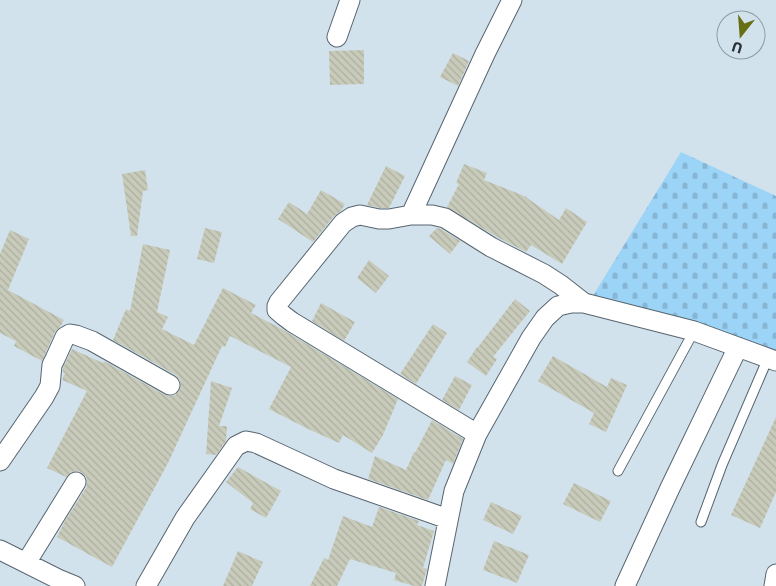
<svg xmlns="http://www.w3.org/2000/svg" width="776" height="586" font-family="Commissioner,sans-serif">
  <style>
    .cemetery { fill: url(#cemetery-stones) }
    .building { fill: url(#building-back-hatch) }
    .lines { fill: none; stroke-linecap: round; stroke-linejoin: round }
    .service-casing { stroke: #57656f; stroke-width: 11 }
    .minor-casing { stroke: #57656f; stroke-width: 21 }
    .service { stroke: #fff; stroke-width: 9 }
    .minor { stroke: #fff; stroke-width: 19 }
  </style>
  <defs>
    <pattern id="cemetery-stones" width="16" height="16" patternUnits="userSpaceOnUse" patternTransform="scale(1.25)"><rect width="16" height="16" fill="#9cd4f8"/><path d="M2 7V4a2 2 0 0 1 4 0v3zM10 15v-3a2 2 0 0 1 4 0v3z" fill="#87b6d5"/></pattern>
    <pattern id="building-back-hatch" width="6" height="6" patternUnits="userSpaceOnUse" patternTransform="scale(1.25)"><rect width="6" height="6" fill="#c8cbba"/><path d="M-1 5l2 2M0 0l6 6M5-1l2 2" fill="none" stroke="#acafa0"/></pattern>
  </defs>
  <rect width="100%" height="100%" fill="#d2e2ed"/>
  <path class="cemetery" d="M681 152 776 196V364L591 299Z"/>
  <path class="building" d="M364 50V84L330 85 329 51Z
    M453 53 469 61 458 86 440 77Z
    M464 164 487 173 484 180 527 197V198L559 220 566 208 587 222 562 264 531 245 526 252 497 237 447 207 459 184 456 183Z
    M386 166 405 176 389 208H380L367 205Z
    M145 170 148 190 143 191 137 236H131L122 174Z
    M321 190 345 204 341 211 334 216 313 242 278 219 289 202 307 214Z
    M205 228 222 232 214 263 197 259Z
    M437 228 441 229 460 241 450 254 429 236Z
    M10 230 29 239 8 290 64 320 60 327 55 332 42 361 14 346 16 341 0 333V254Z
    M143 244 170 250 157 312 168 317 162 329 194 345 223 288 256 305 251 313 282 329 398 399 383 435 372 453 343 435 339 443 306 428 269 409 291 367 230 336 225 347 222 346 168 463 112 567 57 537 65 521 86 488 87 482 86 476 81 472 76 471 71 472 66 477 47 468 87 391 62 380 65 373 63 372V368L72 349 103 363 104 361 165 395 170 396 175 395 180 390 181 385 180 380 176 375 113 340 126 309 130 311Z
    M369 260 389 276 376 293 357 278Z
    M515 299 530 311 493 357 497 359 486 376 467 362 477 347H478Z
    M321 303 355 322 344 341 312 321Z
    M433 324 447 333 416 384 400 374Z
    M553 356 607 387 611 378 627 385 606 432 589 424 594 413 538 381Z
    M455 376 472 385 459 410 442 400Z
    M211 381 232 388 219 426H227L226 441 216 455 206 454Z
    M776 417V492L760 528 731 515Z
    M432 420 463 439 453 464 446 460 428 500 368 479 375 456 406 470 414 452 415 453Z
    M238 467 281 491 266 518 250 509 253 503 226 482Z
    M574 483 611 501 600 522 563 504Z
    M491 502 522 516 513 534 483 520Z
    M379 507 419 521 417 525 434 531 423 568 427 569 422 586H414L394 580 396 573 350 559 337 586H310L324 558 328 560 343 516 372 527Z
    M494 541 529 555 517 583 483 570Z
    M238 551 263 562 252 586H223Z"/>
  <g class="lines">
    <g class="service-casing">
      <path id="service" d="M618 471 694 331
        M701 522 722 465 768 358"/>
    </g>
    <g class="minor-casing">
      <path id="minor" d="M337 37 350 0
        M411 215 485 54 512 0
        M477 434 292 322 284 316 277 310V306L279 302 343 223 352 217 360 215 379 219H389L411 215H432L445 218 491 247 544 274 561 285 584 303
        M0 461 44 397 50 386 52 365 55 359 65 337 70 334 76 335 92 341 170 385
        M0 550 58 579 75 586
        M26 563 76 482
        M146 586 185 518 236 446 246 441 256 443 334 479 448 519
        M435 586 454 491 477 434 531 338 545 318 558 306 571 303H584L694 331 776 361
        M625 586 670 488 738 347
        M774 586 776 574"/>
    </g>
    <use href="#service" class="service"/>
    <use href="#minor" class="minor"/>
  </g>
  <g transform="translate(741 35) rotate(197)"><circle r="24" fill="#d2e2ed" stroke="#8f9ba3"/>
  <path d="M0-4L9 19L0 12L-9 19Z" fill="#686e14"/>
  <text y="-8" font-size="14" font-weight="bold" text-anchor="middle" fill="#2a3034">U</text>
  </g>
</svg>
